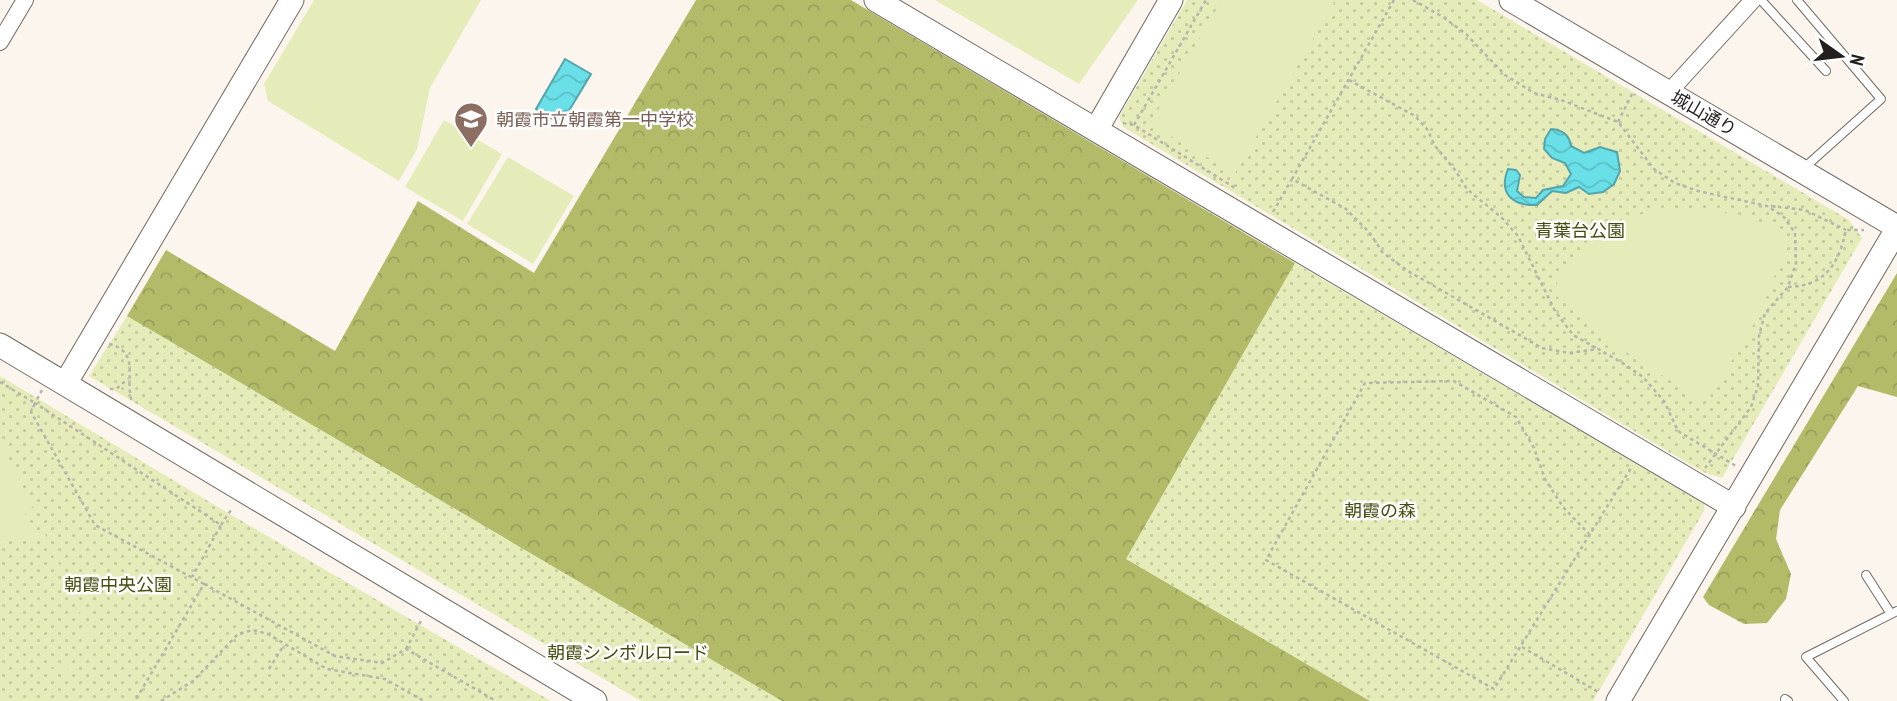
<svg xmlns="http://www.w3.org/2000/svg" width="1897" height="701" font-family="'PT Sans Narrow','Noto Sans JP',sans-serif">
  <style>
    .green { fill: url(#green-dots) }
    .forest { fill: url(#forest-crowns) }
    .pitch { fill: #e6ecb9 }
    .water { fill: url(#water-waves); stroke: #54a5ab; stroke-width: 2 }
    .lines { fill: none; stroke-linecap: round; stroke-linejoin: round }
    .lane-casing { stroke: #6f6962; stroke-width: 10 }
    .street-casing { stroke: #6f6962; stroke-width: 18 }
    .secondary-casing { stroke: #6f6962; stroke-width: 25 }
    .path { stroke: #b9b3ad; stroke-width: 2.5; stroke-dasharray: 3.5 3.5; stroke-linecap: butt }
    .lane { stroke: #fff; stroke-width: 8 }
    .street { stroke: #fff; stroke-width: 16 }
    .secondary { stroke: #fff; stroke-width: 23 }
    .labels { text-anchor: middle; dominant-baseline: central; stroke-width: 5; stroke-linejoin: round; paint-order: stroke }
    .street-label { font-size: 18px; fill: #221f1c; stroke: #fff }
    .education-label { font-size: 18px; fill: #785e54; stroke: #fff; text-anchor: start }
    .park-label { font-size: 18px; fill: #484d0e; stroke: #fff }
  </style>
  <defs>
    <pattern id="green-dots" width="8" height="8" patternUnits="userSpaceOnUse" patternTransform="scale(1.75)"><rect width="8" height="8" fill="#e6ecb9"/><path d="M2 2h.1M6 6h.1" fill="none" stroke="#c5ca9e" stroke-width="1.8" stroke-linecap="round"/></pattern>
    <pattern id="forest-crowns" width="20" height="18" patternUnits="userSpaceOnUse" patternTransform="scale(1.75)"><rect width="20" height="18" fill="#b3bb69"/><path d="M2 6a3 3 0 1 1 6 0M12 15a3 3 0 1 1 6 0" fill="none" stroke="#9aa05a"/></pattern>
    <pattern id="water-waves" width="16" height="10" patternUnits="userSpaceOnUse" patternTransform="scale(1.75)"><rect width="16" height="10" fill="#69dfe8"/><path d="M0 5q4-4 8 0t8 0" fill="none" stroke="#5bbfc6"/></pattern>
  </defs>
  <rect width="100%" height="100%" fill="#fcf5ed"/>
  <path class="green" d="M1187 0H1477L1849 220 1862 238 1722 478 1703 472 1123 127 1119 117Z
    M1295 263 1704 504V511L1593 701H1370L1126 559Z
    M127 316 782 701H641L89 376Z
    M0 376 228 513 551 701H0Z"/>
  <path class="forest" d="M696 0H851L1295 263 1126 559 1370 701H782L127 316 166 250 335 351 418 201 534 273Z
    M1897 273V397L1858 386 1780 510 1776 539 1791 574 1786 599 1767 623 1744 624 1709 605 1703 597Z"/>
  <path class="pitch" d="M314 0H481L430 88 417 149 399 181 268 101 264 84Z
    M935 0H1138L1079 84Z
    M1222 0H1328L1334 3 1235 173 1150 124Z
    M444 120 502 154 463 221 405 187Z
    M508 157 574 196 533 264 467 224Z
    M1693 208C1729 213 1748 216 1781 232L1786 249 1755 322 1711 395 1697 398 1606 339 1552 292C1573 252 1611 221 1655 210 1666 207 1681 209 1693 208Z
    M0 440 91 631 67 670 0 674V672L65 668 88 630 30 507 24 510 37 542 14 536 0 537Z"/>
  <path class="water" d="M565 59 591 74 561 124 536 109Z
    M1551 129C1562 130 1569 134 1571 146L1584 153 1600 147 1617 152 1620 171 1614 184 1603 192 1589 194 1579 187 1566 193 1552 191 1537 205C1513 206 1498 194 1508 169L1516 170 1520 175 1517 191 1524 197 1536 198 1543 190 1563 186 1571 174 1565 163 1552 158 1544 149 1545 139Z"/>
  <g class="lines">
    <g class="lane-casing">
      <path id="lane" d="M1761 0 1826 71
        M1797 0 1881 99 1804 168
        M1866 575 1891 614
        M1785 699 1788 701
        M1844 701 1806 657 1897 611"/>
    </g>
    <g class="street-casing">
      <path id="street" d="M0 42 25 0
        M1669 92 1753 0"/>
    </g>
    <g class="secondary-casing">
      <path id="secondary" d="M876 0 1734 507
        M1511 0 1897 227
        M1096 130 1171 0
        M0 345 595 701
        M65 384 292 0
        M1618 701 1897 229"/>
    </g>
    <path class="path" d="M1394 0 1292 179 1346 209 1369 232 1383 253 1408 271 1542 348 1569 353 1598 349 1624 364 1643 377 1664 401 1678 431 1736 466
      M1413 0 1443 17 1466 34 1505 75 1534 93 1561 100 1618 122 1654 169 1675 183 1698 191 1767 206 1784 217 1795 233 1796 263 1788 287 1765 313 1759 336 1758 386 1751 407 1705 468
      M1349 80 1415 116 1427 129 1435 146 1455 170 1467 189 1502 218 1518 236 1555 311 1573 335 1598 349
      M1618 122 1632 94
      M1123 123 1134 125 1235 188
      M1134 125 1206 0
      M1771 206 1805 210 1846 230
      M1273 212 1292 179
      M1788 287C1826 286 1839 263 1846 230H1864
      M109 344C141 352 124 378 132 402
      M0 382 35 403 31 412 95 525 204 584 135 701
      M110 389H116L128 379
      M42 390 35 403 221 525 192 577
      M221 525 231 510
      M1590 535 1563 507 1545 479 1534 448 1516 417 1454 381 1365 383 1266 560 1494 689 1631 468
      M204 584 335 656 382 663 406 649 496 701
      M1522 647 1600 693
      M406 649 422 619
      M269 669 284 645
      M161 701 193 681 238 634 253 630 268 634 327 669 385 679 424 701"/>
    <use href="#lane" class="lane"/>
    <use href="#street" class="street"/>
    <use href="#secondary" class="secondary"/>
  </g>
  <defs>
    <g id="school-pin" transform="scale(1.75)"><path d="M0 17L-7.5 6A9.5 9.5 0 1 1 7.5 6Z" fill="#8d6e63" stroke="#fff"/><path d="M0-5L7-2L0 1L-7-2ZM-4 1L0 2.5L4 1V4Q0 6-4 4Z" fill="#fff"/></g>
  </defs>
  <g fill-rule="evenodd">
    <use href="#school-pin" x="471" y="119"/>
  </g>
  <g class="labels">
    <g class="street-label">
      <text transform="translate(1704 113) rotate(30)">城山通り</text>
    </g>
    <g class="education-label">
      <text x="496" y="119">朝霞市立朝霞第一中学校</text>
    </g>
    <g class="park-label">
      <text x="1580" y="230">青葉台公園</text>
      <text x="1380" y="510">朝霞の森</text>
      <text x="118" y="584">朝霞中央公園</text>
      <text x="628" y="652">朝霞シンボルロード</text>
    </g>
  </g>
  <g transform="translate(1841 56) rotate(104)" stroke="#ffffff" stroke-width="5" paint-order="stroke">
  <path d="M0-5L12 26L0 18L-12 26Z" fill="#221f1c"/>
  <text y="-10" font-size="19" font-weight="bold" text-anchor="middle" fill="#221f1c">N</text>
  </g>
</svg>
